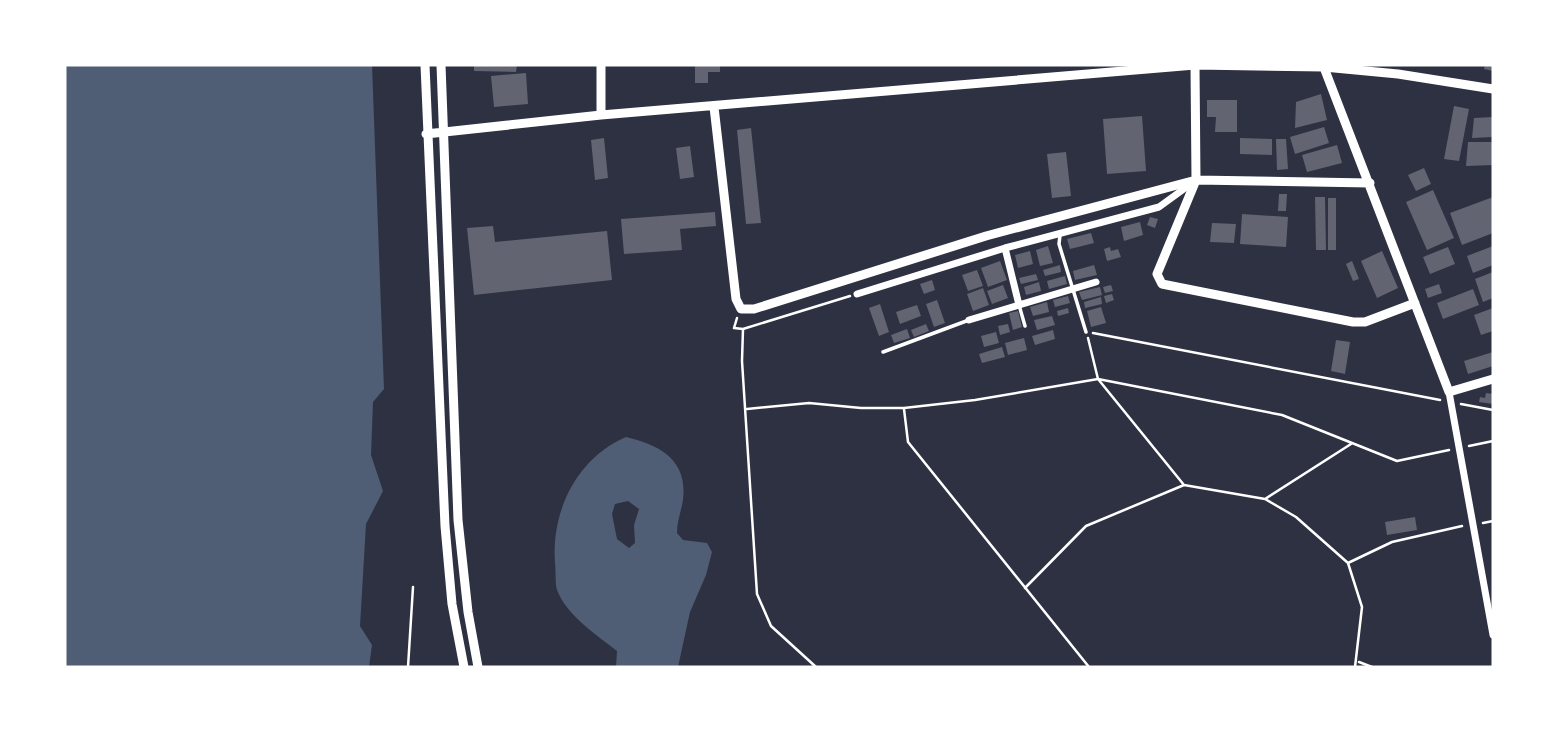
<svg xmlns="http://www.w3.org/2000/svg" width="1558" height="732" font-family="Helvetica,sans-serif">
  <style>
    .water { fill: #4f5d75; fill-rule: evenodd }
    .building { fill: #626471 }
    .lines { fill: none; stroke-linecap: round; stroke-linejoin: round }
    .path { stroke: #fff; stroke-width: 2.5 }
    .service { stroke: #fff; stroke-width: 3.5 }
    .minor { stroke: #fff; stroke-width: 7 }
    .tertiary { stroke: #fff; stroke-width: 9 }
  </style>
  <rect width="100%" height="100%" fill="#2d3142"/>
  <path class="water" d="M65 65H372L384 389 373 402 371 455 383 491 366 524 360 626 372 645 369 667H65Z
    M626 437C659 445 688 459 683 500 681 512 677 521 677 533L683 540 707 543 712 552 706 575 690 612 678 667H616L617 651C597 635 567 616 557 590 555 583 556 571 555 563 551 511 577 458 626 437ZM628 501 639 509 634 525 635 543 629 548 617 539 612 514 615 504Z"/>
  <path class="building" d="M474 65H517L516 72 474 71Z
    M695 65H720V72H708V83H695Z
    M1485 65H1493V71L1484 69Z
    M526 73 528 104 494 107 491 76Z
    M1321 94 1327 120 1295 128 1296 102Z
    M1207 100H1237V132H1215L1216 117H1207Z
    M1454 106 1469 109 1459 161 1444 159Z
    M1142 116 1146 171 1107 174 1103 119Z
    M1493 117V137L1472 138 1474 118Z
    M1324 127 1329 143 1295 154 1290 137Z
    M751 128 761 223 746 224 737 130Z
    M604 138 608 178 595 180 591 140Z
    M1240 138 1272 139V155L1240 154Z
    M1276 139H1286L1288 169 1277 170Z
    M1468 142H1493V165L1466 166Z
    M1337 145 1342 163 1307 172 1302 155Z
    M690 146 694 177 680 179 676 148Z
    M1066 152 1071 196 1052 198 1047 154Z
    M1424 168 1431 184 1416 191 1408 175Z
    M1433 190 1454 238 1427 250 1406 202Z
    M1279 194H1287L1286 211H1278Z
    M1315 197H1325L1326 250H1316Z
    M1493 197V233L1462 245 1450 213Z
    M1328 198H1336V250H1328Z
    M715 212 716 226 680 229 682 250 624 254 621 219Z
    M1242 214 1288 217 1286 247 1240 244Z
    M1150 217 1158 219 1155 228 1147 225Z
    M1140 222 1143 235 1124 241 1121 227Z
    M1212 223 1236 224 1234 243 1210 242Z
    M493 226 495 242 607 231 612 280 474 295 467 228Z
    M1091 233 1094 243 1070 249 1067 239Z
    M1048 246 1053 263 1040 266 1036 250Z
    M1493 246V265L1473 273 1467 256Z
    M1110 247 1111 251 1118 249 1121 257 1107 261 1104 249Z
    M1448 247 1455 264 1430 274 1423 257Z
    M1030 251 1033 264 1018 268 1015 255Z
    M1382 251 1398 288 1377 298 1361 261Z
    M1000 261 1007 280 988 287 981 268Z
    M1352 261 1359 279 1353 281 1346 264Z
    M1060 265 1061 272 1045 276 1043 270Z
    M1094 265 1097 275 1075 280 1073 271Z
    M977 270 983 286 968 291 962 275Z
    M1493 272V298L1483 302 1475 279Z
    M1036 274 1038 280 1021 284 1019 278Z
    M1065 276 1067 284 1049 289 1047 281Z
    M932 280 935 290 924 294 920 284Z
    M1039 282 1041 291 1026 295 1024 287Z
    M1439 284 1442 293 1428 298 1425 289Z
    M1003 285 1008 298 992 304 987 291Z
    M1111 285 1113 291 1105 293 1103 287Z
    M1100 287 1102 295 1082 300 1079 292Z
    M983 288 989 305 973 311 967 294Z
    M1473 289 1479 305 1443 319 1437 303Z
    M1112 294 1114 300 1106 303 1104 296Z
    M1068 296 1070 303 1055 307 1053 300Z
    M1101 297 1102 304 1085 308 1084 302Z
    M937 300 945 323 934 327 926 304Z
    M1047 302 1049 312 1033 316 1030 307Z
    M880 304 889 332 879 336 869 308Z
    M917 305 921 316 900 324 896 312Z
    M1101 307 1106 323 1091 327 1087 311Z
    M1068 308 1069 313 1058 316 1057 311Z
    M1493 308V331L1481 335 1474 315Z
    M1018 311 1022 327 1013 330 1009 313Z
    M1052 316 1055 325 1037 330 1034 320Z
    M926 324 929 331 914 337 911 330Z
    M1008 324 1010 332 1000 335 998 326Z
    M907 329 910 338 894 343 891 335Z
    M1053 330 1055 339 1035 345 1032 336Z
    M996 332 999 343 984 347 981 336Z
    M1024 338 1027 350 1008 355 1005 343Z
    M1336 340 1350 342 1345 374 1331 371Z
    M1002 347 1005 357 982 363 979 354Z
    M1493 352V366L1468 374 1464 361Z
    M1486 393 1493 394V404L1479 402 1480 397 1485 398Z
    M1415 517 1417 530 1387 535 1385 522Z"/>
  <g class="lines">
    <path class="path" d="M737 318 734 328 743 329 742 361 757 594 771 626 816 667
      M743 329 850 296
      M1093 333 1440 400
      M1088 338 1098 379 1184 485
      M1461 404 1493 410
      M747 409 809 403 861 408H904L975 400 1098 379 1282 415 1397 461 1449 450
      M904 409 908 442 1089 667
      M1469 446 1493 441
      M1265 499 1351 444
      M1483 523 1493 521
      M1348 563 1392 542 1462 526
      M1025 588 1086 526 1184 485 1265 499 1296 517 1348 563 1362 607 1355 667
      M1359 662 1372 667
      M408 667 413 587"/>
    <path class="service" d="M1060 235 1059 244 1086 332
      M1019 305 1025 326
      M883 352 969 320"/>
    <path class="minor" d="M1005 248 1019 305
      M857 294 1005 248 1159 207 1192 183
      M969 320 1096 282
      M1449 392 1493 635"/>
    <path class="tertiary" d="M425 65 445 526 452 604 464 667
      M441 65 458 520 468 612 478 667
      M601 65V115
      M1195 65 1196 180 1157 274 1162 284 1353 322H1365L1415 303
      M1196 65 1324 67 1398 74 1493 89
      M1323 65 1449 392 1493 379
      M714 107 736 299 741 309H754L986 236 1196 180 1370 183
      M426 134 601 115 1195 65"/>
  </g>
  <rect width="1558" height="732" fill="none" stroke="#ffffff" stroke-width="133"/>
</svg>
